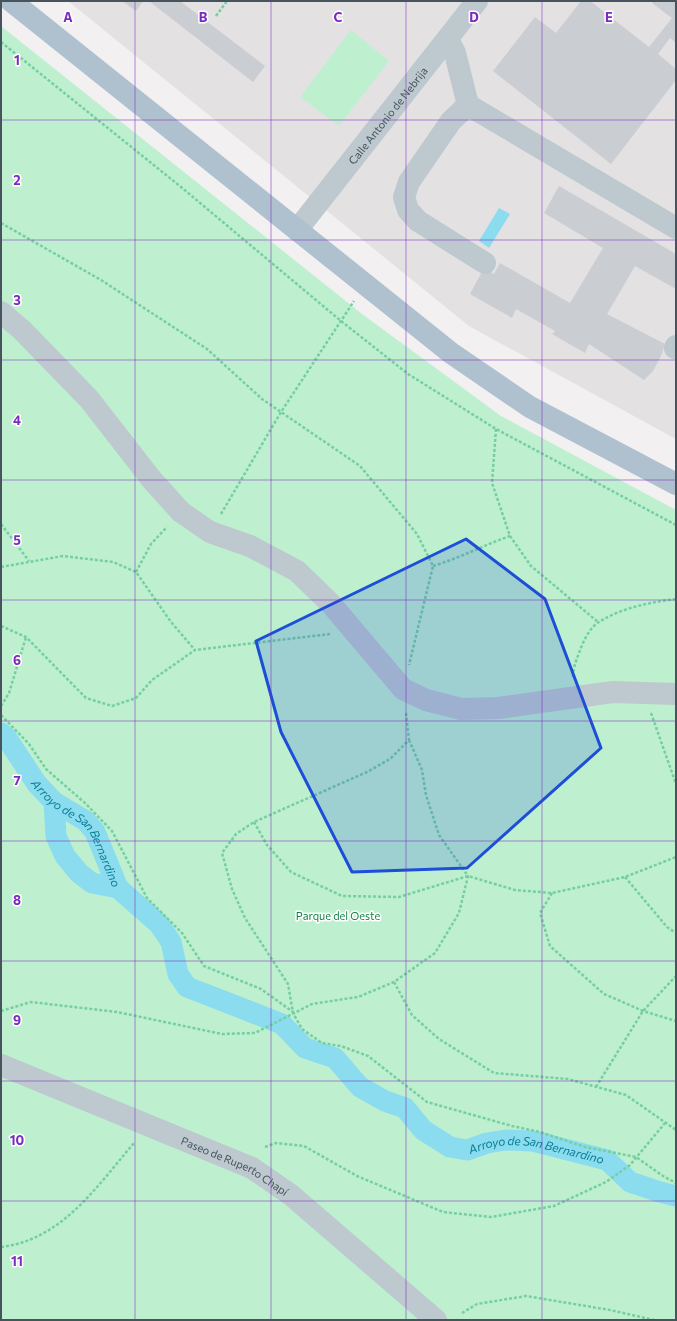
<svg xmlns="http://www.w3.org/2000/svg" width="677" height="1321" font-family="Commissioner,sans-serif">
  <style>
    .education { fill: #e3e1e2 }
    .green { fill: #bef0d0 }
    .water { fill: #8adcee }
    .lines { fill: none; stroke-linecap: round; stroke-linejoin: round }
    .canal { stroke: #8adcee; stroke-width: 21 }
    .building { fill: #cacdd2 }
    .path { stroke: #75cfa0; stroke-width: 2.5; stroke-dasharray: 3 2; stroke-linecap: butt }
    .minor { stroke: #bdc8cf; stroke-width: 22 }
    .major { stroke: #afc0cf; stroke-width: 22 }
    .marked { fill: #1d4ed8; fill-opacity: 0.2; stroke: #1d4ed8; stroke-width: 3; stroke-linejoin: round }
    .grid { fill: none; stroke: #7b2cbf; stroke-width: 1; stroke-opacity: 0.55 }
    .labels { text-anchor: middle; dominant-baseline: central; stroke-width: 3; stroke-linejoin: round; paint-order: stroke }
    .street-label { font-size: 11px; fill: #47545e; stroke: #fff }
    .park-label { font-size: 11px; fill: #168148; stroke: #fff }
    .water-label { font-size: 12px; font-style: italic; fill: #0b7e96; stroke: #fff }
    .grid-label { font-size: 13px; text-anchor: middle; font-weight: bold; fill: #7b2cbf; stroke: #fff; stroke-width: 3; stroke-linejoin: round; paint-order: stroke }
  </style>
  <rect width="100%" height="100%" fill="#f2f0f0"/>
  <path class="education" d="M68 1H676V439L469 326Z"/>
  <path class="green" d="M1 26 362 314 501 416 676 510V1320H1Z
    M351 30 389 61 339 126 300 97Z"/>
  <path class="water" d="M499 208 510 214 489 248 479 241Z"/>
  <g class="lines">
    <g class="canal">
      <path id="s1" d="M1 733 6 737 37 784 54 802 86 821 95 832 118 888 159 924 171 942 178 974 187 987 282 1024 305 1048 335 1058 360 1087 385 1101 405 1108 423 1130 450 1147 467 1150 487 1143 506 1140 533 1141 607 1160 630 1182 660 1192 676 1196"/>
      <path d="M54 802 56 836 65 856 79 873 92 883 118 888"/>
    </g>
  </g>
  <path class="building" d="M122 1H143L136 11Z
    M149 1H180L265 66 253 82Z
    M581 1H590L649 47 672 18 652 3 654 1H676V43L670 38 658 54 676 69V80L611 164 493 71 535 17 556 33Z
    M559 186 676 254V289L635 266 607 314 665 344 661 356 653 371 644 380 589 344 585 353 552 334 555 331 516 309 512 318 470 294 484 268 494 274 500 263 570 303 603 248 544 213Z"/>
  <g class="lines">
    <path class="path" d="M216 16 227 1
      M1 42 181 187 341 321 408 374 496 429 676 525
      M1 223 101 280 207 349 262 399 360 466 417 534 433 566 409 665
      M496 429 492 483 510 536 531 566 598 622
      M221 514 281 412 354 301
      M1 524 29 561
      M433 566C460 558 484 545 510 536
      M1 567 63 556 113 562 136 572 171 622 195 650
      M136 572 151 544 167 527
      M1 626 26 637 86 698 112 706 136 698 152 680 195 650 330 634
      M573 677C573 668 576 661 579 653 583 642 589 628 599 622 621 608 651 602 676 599
      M1 706 9 693 26 637
      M406 713 409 740 390 759 367 772 254 822 236 834 222 853 232 889 245 918 288 984 293 1013 302 1029 322 1043 341 1046 368 1056 427 1102 512 1126 540 1132 585 1147 636 1157 663 1176 676 1183
      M651 713 676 784
      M1 715 29 744 46 769 85 803 112 831 147 898 182 933 204 966 261 989 293 1012
      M254 822 267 845 291 872 342 896 399 897 468 876 515 890 552 893 625 877 676 857
      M625 877 667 927 676 933
      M552 893 540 913 550 946 604 994 643 1011 676 1021
      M394 982 412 1015 439 1039 494 1073 568 1079 626 1095 676 1130
      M1 1011 31 1002 117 1012 222 1034 255 1033 312 1004 358 997 394 982 435 953 459 913 468 876 439 835 426 795 422 770 409 740
      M596 1087 643 1011 676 976
      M265 1147 276 1143 304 1146 357 1176 443 1212 491 1217 554 1206 606 1182 630 1165 665 1123
      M1 1247C62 1240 97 1186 134 1143
      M462 1313 477 1304 526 1296 610 1310 654 1320"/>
    <g class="minor">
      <path d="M448 39 455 53 468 105 451 121 409 182 404 197 408 210 418 221 485 263"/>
      <path d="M468 105 676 228"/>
      <path id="s2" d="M297 230 477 1"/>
      <path d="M1 312 22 330 89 399 152 480 181 512 210 532 250 546 297 571 331 604 403 689 426 700 461 709 498 708 613 692 676 694"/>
      <path d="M675 348 676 346"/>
      <path id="s3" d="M1 1065 252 1168 291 1195 436 1320"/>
    </g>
    <path class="major" d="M11 1 451 353 530 407 676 484"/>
  </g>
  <path class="marked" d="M466 539 545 599 601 748 467 868 352 872 281 732 256 641Z"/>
  <path class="grid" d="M135 1V1320M271 1V1320M406 1V1320M542 1V1320M1 120H676M1 240H676M1 360H676M1 480H676M1 600H676M1 721H676M1 841H676M1 961H676M1 1081H676M1 1201H676"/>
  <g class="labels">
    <g class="street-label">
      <text stroke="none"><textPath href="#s2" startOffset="146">Calle Antonio de Nebrija</textPath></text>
      <text stroke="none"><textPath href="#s3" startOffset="255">Paseo de Ruperto Chapí</textPath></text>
    </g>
    <g class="park-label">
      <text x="338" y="915">Parque del Oeste</text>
    </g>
    <g class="water-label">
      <text stroke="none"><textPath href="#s1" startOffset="128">Arroyo de San Bernardino</textPath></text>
      <text stroke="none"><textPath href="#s1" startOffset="728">Arroyo de San Bernardino</textPath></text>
    </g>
  </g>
  <g class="grid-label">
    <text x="68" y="22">A</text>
    <text x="203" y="22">B</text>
    <text x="338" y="22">C</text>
    <text x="474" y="22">D</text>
    <text x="609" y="22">E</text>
    <text x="17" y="65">1</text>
    <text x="17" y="185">2</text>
    <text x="17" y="305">3</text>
    <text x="17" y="425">4</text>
    <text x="17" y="545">5</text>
    <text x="17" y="665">6</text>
    <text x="17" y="785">7</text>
    <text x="17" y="905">8</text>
    <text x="17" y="1025">9</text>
    <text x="17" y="1145">10</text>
    <text x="17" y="1266">11</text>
  </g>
  <rect width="677" height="1321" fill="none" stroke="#47545e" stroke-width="4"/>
</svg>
